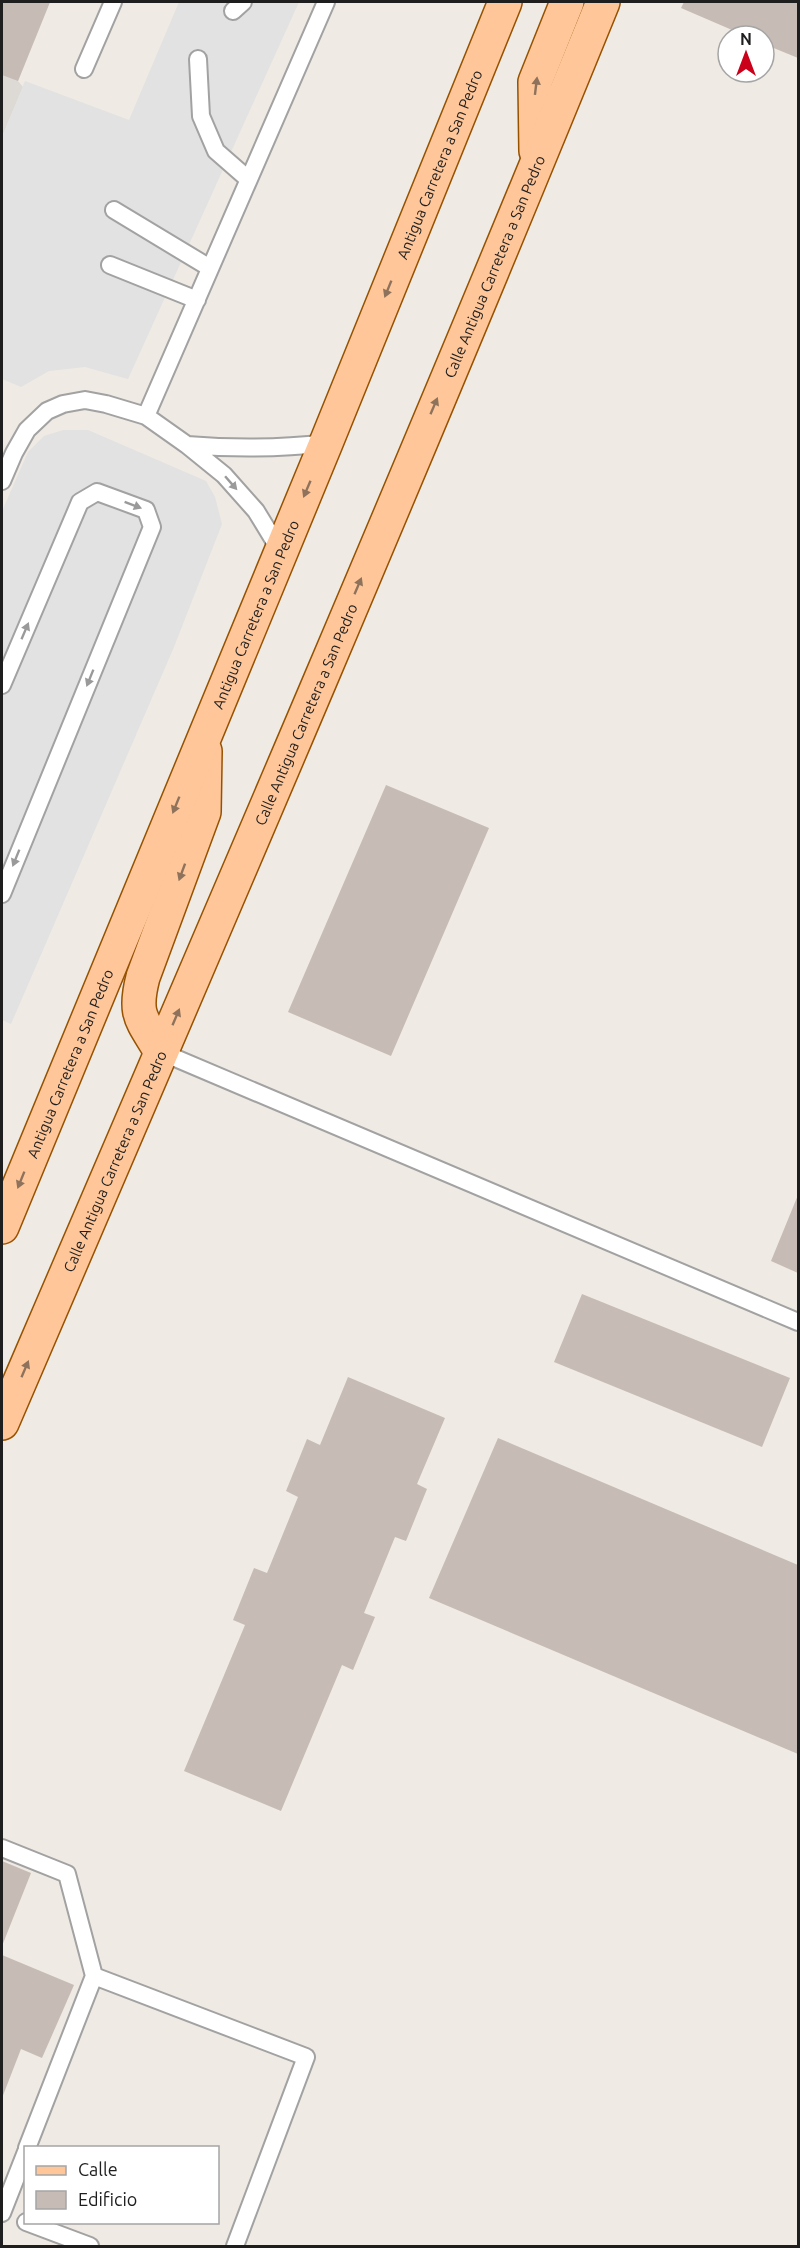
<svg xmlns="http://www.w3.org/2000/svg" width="800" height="2248" font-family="Ubuntu,sans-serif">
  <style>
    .airport { fill: #dddad5 }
    .parking { fill: #e2e2e2 }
    .building { fill: #c7bbb6 }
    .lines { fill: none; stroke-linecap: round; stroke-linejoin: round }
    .lane-casing { stroke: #a2a2a2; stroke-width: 20 }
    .primary-casing { stroke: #975200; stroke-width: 36 }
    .lane { stroke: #fff; stroke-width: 16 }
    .primary { stroke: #fec699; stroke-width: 33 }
    .oneway { fill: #8e725c }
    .oneway2 { fill: #9a9a9a }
    .labels { text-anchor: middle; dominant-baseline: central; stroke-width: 4.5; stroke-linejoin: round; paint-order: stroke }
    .street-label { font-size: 15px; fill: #1e1e1e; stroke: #fff }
  </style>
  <rect width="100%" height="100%" fill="#efeae3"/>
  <path class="airport" d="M2 2H50L18 81 23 87 2 137Z"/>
  <path class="parking" d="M179 2H299L128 379 85 367 49 371 21 387 2 379V137L25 81 129 120Z
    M63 430H88L206 481 215 497 222 524 174 647 11 1024 2 1020V511L28 452 44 436Z"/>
  <path class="building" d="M2 2H50L18 81 2 75Z
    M684 2H798V58L764 44V36H746L681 8Z
    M386 785 489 828 391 1056 288 1012Z
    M798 1195V1273L771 1261Z
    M582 1294 790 1378 762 1447 554 1362Z
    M348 1377 445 1418 417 1484 427 1489 406 1541 395 1537 364 1613 375 1617 353 1670 342 1665 281 1811 184 1771 245 1625 233 1620 254 1568 267 1573 298 1497 286 1491 307 1439 320 1445Z
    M498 1438 798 1565V1754L429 1598Z
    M2 1861 31 1873 2 1946Z
    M2 1955 74 1985 42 2058 21 2049 2 2098Z"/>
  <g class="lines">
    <g class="lane-casing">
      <path id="lane" d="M233 11 243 2
        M198 59 201 116 216 151 248 179
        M84 69 113 2
        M114 210 210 268
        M110 265 197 300
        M146 416 326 2
        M187 445C236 449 278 449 326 443
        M2 481 14 453 27 430 47 411 63 404 85 400 106 404 146 416 187 445 224 475 256 511 281 552
        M2 685 80 502 97 492 146 510 152 527 2 894
        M161 1052 798 1322
        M2 1848 67 1874 94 1976 27 2148
        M94 1976 306 2057 235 2246
        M2 2213 26 2152
        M26 2222 90 2246"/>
    </g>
    <g class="primary-casing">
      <g id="primary">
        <path d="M536 151 535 82 567 2"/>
        <path d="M161 1052C142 1019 133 1016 143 977L204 812 205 751"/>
        <path id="s1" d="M2 1227 326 443 505 2"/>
        <path id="s2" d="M2 1423C205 951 409 478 603 2"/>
      </g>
    </g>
    <use href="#lane" class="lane"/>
    <use href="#primary" class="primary"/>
  </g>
  <defs><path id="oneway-solid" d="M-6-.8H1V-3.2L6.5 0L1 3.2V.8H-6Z" transform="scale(1.5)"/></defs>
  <g class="oneway">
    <use href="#oneway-solid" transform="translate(536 86) rotate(-83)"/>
    <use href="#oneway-solid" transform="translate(388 289) rotate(112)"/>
    <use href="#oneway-solid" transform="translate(434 406) rotate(-67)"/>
    <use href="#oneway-solid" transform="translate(307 489) rotate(113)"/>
    <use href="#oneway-solid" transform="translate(358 586) rotate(-67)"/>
    <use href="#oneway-solid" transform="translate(176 805) rotate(112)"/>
    <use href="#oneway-solid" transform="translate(182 872) rotate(110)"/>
    <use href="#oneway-solid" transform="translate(176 1017) rotate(-67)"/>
    <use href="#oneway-solid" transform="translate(21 1180) rotate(112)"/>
    <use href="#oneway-solid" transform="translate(25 1369) rotate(-67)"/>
  </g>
  <g class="oneway2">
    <use href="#oneway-solid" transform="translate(231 483) rotate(49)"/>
    <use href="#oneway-solid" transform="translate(133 505) rotate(21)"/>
    <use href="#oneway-solid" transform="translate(25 631) rotate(-67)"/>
    <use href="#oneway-solid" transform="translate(90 678) rotate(112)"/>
    <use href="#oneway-solid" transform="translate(16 858) rotate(112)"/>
  </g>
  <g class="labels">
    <g class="street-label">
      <text stroke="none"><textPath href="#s1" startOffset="1149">Antigua Carretera a San Pedro</textPath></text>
      <text stroke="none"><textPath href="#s2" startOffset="1257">Calle Antigua Carretera a San Pedro</textPath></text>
      <text stroke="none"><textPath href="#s1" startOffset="663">Antigua Carretera a San Pedro</textPath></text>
      <text stroke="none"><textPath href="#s2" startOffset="771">Calle Antigua Carretera a San Pedro</textPath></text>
      <text stroke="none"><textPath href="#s1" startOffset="177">Antigua Carretera a San Pedro</textPath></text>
      <text stroke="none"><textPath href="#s2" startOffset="285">Calle Antigua Carretera a San Pedro</textPath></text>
    </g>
  </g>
  <rect width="800" height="2248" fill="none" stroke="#1e1e1e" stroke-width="6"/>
  <rect x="24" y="2146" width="195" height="78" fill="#ffffff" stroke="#a5a5a5" stroke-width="1.5"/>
  <rect x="36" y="2166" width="30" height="9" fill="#fec699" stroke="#a5a5a5" stroke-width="1.5"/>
  <text x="78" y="2176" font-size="18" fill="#1e1e1e">Calle</text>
  <rect x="36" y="2191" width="30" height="18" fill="#c7bbb6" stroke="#a5a5a5" stroke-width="1.5"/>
  <text x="78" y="2206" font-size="18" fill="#1e1e1e">Edificio</text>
  <g transform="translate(746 54)"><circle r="28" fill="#ffffff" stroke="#a5a5a5" stroke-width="1.5"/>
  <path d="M0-4.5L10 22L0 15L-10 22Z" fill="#cb001a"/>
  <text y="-9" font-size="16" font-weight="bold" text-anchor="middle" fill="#1e1e1e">N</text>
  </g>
</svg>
